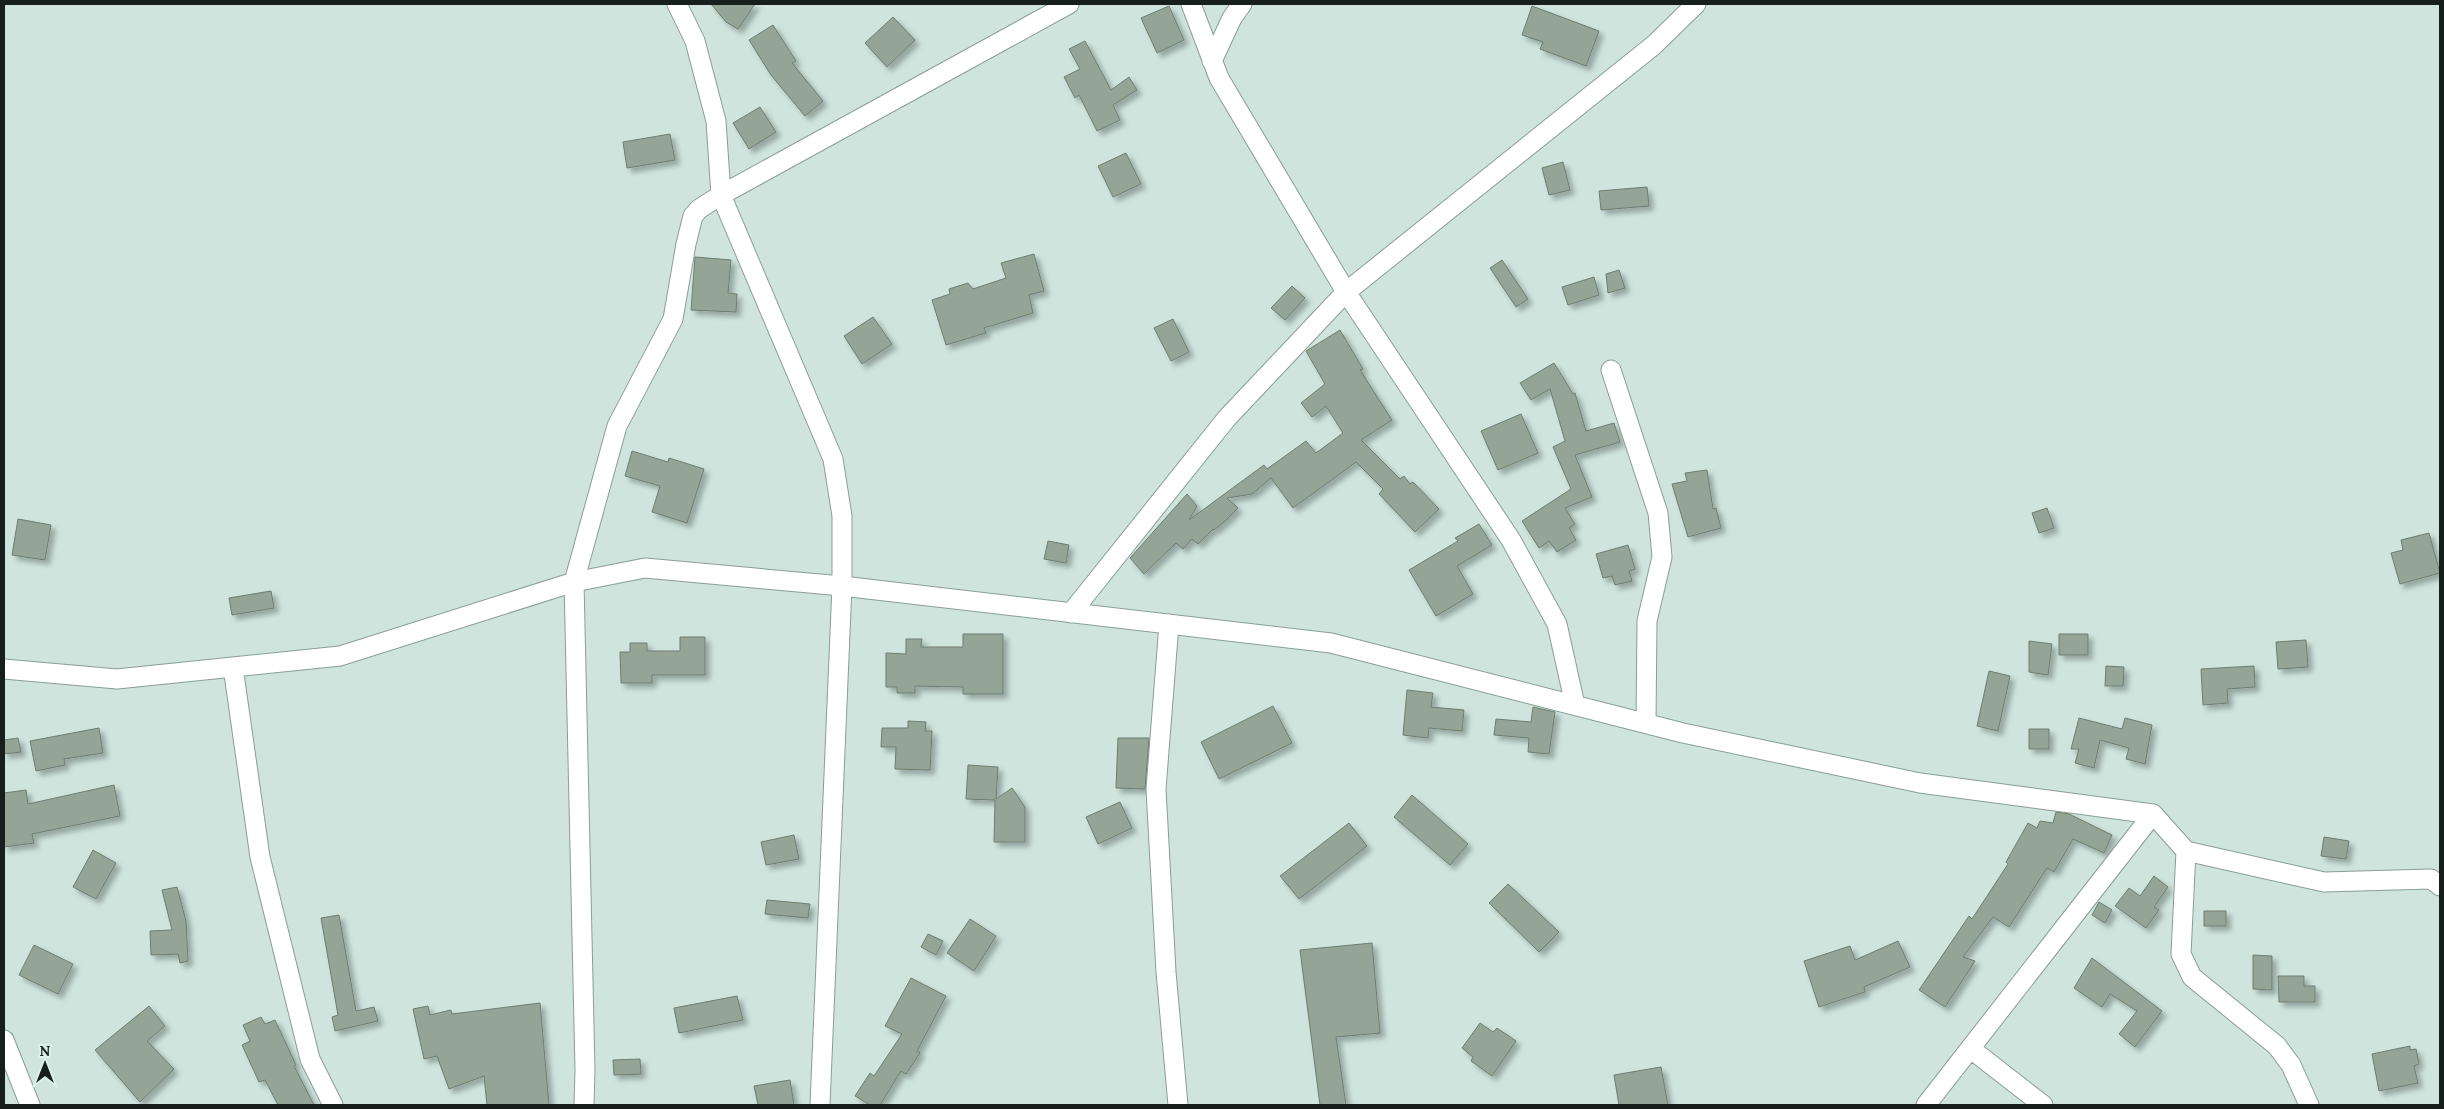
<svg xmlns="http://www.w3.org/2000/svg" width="2444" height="1109" font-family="Lora,serif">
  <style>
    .building { fill: #94a497; stroke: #6e7d71; filter: url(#shadow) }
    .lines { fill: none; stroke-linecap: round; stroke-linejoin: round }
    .street-casing { stroke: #889e97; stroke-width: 21 }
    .street { stroke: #fff; stroke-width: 19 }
  </style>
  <defs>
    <filter id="shadow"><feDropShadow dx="4.5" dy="4.5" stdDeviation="2.5" flood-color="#0004"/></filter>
  </defs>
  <rect width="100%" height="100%" fill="#cee4dd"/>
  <path class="building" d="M711 4H755L738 29 726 22Z
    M1169 6 1184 40 1157 53 1141 18Z
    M1532 6 1599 31 1586 66 1540 49 1543 42 1522 35Z
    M893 17 915 40 887 67 865 43Z
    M773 25 796 61 792 63 823 101 805 116 771 75 749 40Z
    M1085 41 1111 90 1129 77 1137 90 1113 105 1120 120 1097 131 1079 95 1075 98 1064 77 1080 69 1069 49Z
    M760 107 776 132 749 149 733 123Z
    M670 134 675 160 627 168 623 142Z
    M1126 153 1141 184 1113 197 1098 166Z
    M1563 162 1570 190 1549 195 1542 168Z
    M1647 187 1649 206 1601 210 1599 191Z
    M1034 254 1044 291 1029 295 1033 313 984 328 986 333 946 345 932 300 950 294 949 289 968 283 973 289 1006 278 1001 263Z
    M695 257 731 260 728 293 737 294 736 312 691 310Z
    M1502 260 1528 299 1516 307 1490 268Z
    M1619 270 1625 288 1608 293 1606 274Z
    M1594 277 1599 295 1568 305 1562 287Z
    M1292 286 1305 298 1285 320 1271 308Z
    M873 317 892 344 862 364 844 336Z
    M1173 319 1189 352 1171 361 1154 328Z
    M1340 330 1363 369 1360 370 1392 420 1361 440 1400 479 1404 476 1410 484 1413 482 1439 509 1415 532 1379 494 1383 489 1356 462 1293 508 1271 478 1252 494 1227 498 1238 508 1224 522 1214 530 1213 529 1198 544 1192 539 1183 549 1176 543 1144 574 1130 558 1187 494 1197 506 1189 520 1264 465 1267 469 1306 441 1316 453 1343 433 1326 406 1312 417 1301 403 1325 384 1306 351Z
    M1554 363 1573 394 1575 393 1586 431 1614 423 1620 442 1575 455 1592 497 1565 508 1575 524 1569 528 1576 540 1557 552 1549 541 1539 548 1522 521 1571 489 1553 447 1565 441 1550 389 1531 400 1520 383Z
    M1521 414 1538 453 1498 470 1481 431Z
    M632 451 668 462 669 458 704 469 687 523 652 512 660 486 625 476Z
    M1707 470 1713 509 1716 508 1721 528 1688 537 1672 484 1687 481 1685 473Z
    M2047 508 2054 528 2039 533 2032 513Z
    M18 519 51 525 45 560 12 555Z
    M1479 524 1492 545 1457 566 1473 594 1436 616 1409 570 1458 541 1455 538Z
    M2429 533 2440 573 2400 584 2391 553 2403 550 2401 540Z
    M1048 541 1069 545 1066 563 1044 559Z
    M1628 545 1635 569 1629 571 1632 581 1615 585 1612 576 1603 578 1596 554Z
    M271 591 274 608 232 615 229 598Z
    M963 634H1003V694H963V687L915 686V693H897V687H886V653L906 654V639H922L921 647H963Z
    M2059 634H2088V655H2059Z
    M680 637H705V675H652V683H621L620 652H630V643H647V651H680Z
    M2306 640 2308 667 2278 669 2276 642Z
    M2029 641 2052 644 2048 675 2029 672Z
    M2106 666 2124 667 2123 686H2105Z
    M2254 666 2255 687 2227 689 2228 703 2203 705 2201 669Z
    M1989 671 2010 676 1998 731 1977 726Z
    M1407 690 1433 693 1431 707 1464 710 1462 731 1429 728 1428 738 1403 735Z
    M1273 706 1292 743 1219 779 1201 742Z
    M1533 707 1555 712 1549 754 1528 752 1529 738 1494 735 1496 719 1531 722Z
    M2079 718 2122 729 2125 718 2152 725 2145 764 2126 759 2129 748 2100 740 2094 768 2075 763 2079 749H2071Z
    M908 721 926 722 925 731H932L930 770 895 769 896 747H881L882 728H908Z
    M99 728 103 753 64 759 65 765 36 771 30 741Z
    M2029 729H2049V749H2029Z
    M18 738 21 752 4 754V740Z
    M1118 738H1149L1145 789 1116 788Z
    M968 765 998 767 996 799 1012 788 1025 807V842H994L995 800 966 799Z
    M114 785 120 816 32 834 34 843 4 847V793L26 790 28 804Z
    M1412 795 1468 844 1450 865 1394 817Z
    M1120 802 1132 828 1098 844 1086 817Z
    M2056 812 2069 814 2112 835 2104 853 2073 839 2054 872 2047 868 2009 927 1993 917 1963 957 1975 961 1945 1007 1919 990 1969 916 1972 919 2008 864 2006 862 2028 823 2037 828 2040 821 2053 823Z
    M1349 823 1367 846 1299 899 1280 876Z
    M794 835 799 859 766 865 761 842Z
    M2324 837 2349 841 2346 859 2321 856Z
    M93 850 116 863 96 899 73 887Z
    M2154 876 2168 887 2154 907 2159 910 2146 928 2115 906 2129 888 2140 896Z
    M1508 884 1559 932 1539 952 1489 903Z
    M177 887 186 921 188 961 180 963 178 954 151 955 150 931 172 930 162 890Z
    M767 900 810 904 808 918 765 914Z
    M2099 902 2112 910 2105 923 2092 915Z
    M2204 911H2226V926H2204Z
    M339 915 356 1011 374 1007 378 1021 335 1031 332 1017 338 1015 321 918Z
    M970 919 996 936 974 971 947 953Z
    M928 934 943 941 936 955 921 947Z
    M1898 941 1910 967 1864 987 1865 992 1819 1007 1804 961 1850 946 1855 960Z
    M1372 943 1380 1033 1336 1037 1346 1105H1320L1300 950Z
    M34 945 73 964 58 994 19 975Z
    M2253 955 2272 956V990L2253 989Z
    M2092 958 2162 1011 2135 1047 2119 1034 2137 1011 2110 994 2102 1007 2074 988Z
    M2278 976H2304V986H2315V1002H2279Z
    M911 978 946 996 917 1051 920 1053 906 1074 901 1071 880 1105H870L855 1096 870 1073 874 1076 902 1034 885 1026Z
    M737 996 743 1020 679 1033 674 1008Z
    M540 1003 549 1105H487L484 1076 449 1089 437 1056 424 1059 413 1009 428 1006 430 1015 451 1010 452 1014Z
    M149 1006 165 1026 147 1041 174 1069 140 1102 95 1050Z
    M261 1017 265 1024 275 1020 296 1065 294 1066 314 1105H278L265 1080 259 1082 242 1045 250 1041 243 1025Z
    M1480 1023 1493 1032 1497 1028 1516 1041 1492 1076 1471 1061 1473 1057 1462 1048Z
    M2410 1046V1050L2416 1049 2419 1064 2414 1066 2418 1083 2379 1091 2372 1054Z
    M640 1059 641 1074 614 1075 613 1060Z
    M1661 1067 1668 1105H1619L1614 1075Z
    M790 1080 794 1105H758L754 1086Z"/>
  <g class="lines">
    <g class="street-casing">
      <path id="street" d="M677 4 695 41 716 121 721 195 833 459 842 516V586L820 1105
        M1191 4 1219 78 1346 292 1511 540 1557 624 1575 705
        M1212 61 1232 18 1242 4
        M1611 370 1658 513 1662 557 1647 621 1646 723
        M1071 613 1227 418 1346 292 1654 45 1696 4
        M1169 624 1156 789 1166 972 1178 1105
        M233 667 260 857 310 1059 333 1105
        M4 669 117 679 340 656 574 582 645 568 842 586 1331 643 1683 733 1920 783 2153 814 2186 851 2324 882 2431 879 2440 886
        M2186 851 2181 954 2192 977 2277 1046 2291 1065 2309 1105
        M4 1040 30 1105
        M1971 1049 2043 1105
        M584 1105 585 1070 574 582 617 426 673 319 686 244 693 216 699 209 721 195 1069 4
        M1926 1105 2153 814"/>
    </g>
    <use href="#street" class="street"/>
  </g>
  <rect width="2444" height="1109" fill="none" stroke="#171f1c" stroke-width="10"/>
  <g transform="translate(45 1064)" stroke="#dbf1ea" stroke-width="4" paint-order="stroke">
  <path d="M0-4L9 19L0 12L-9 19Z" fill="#171f1c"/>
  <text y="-8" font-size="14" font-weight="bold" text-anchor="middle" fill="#171f1c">N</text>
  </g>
</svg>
